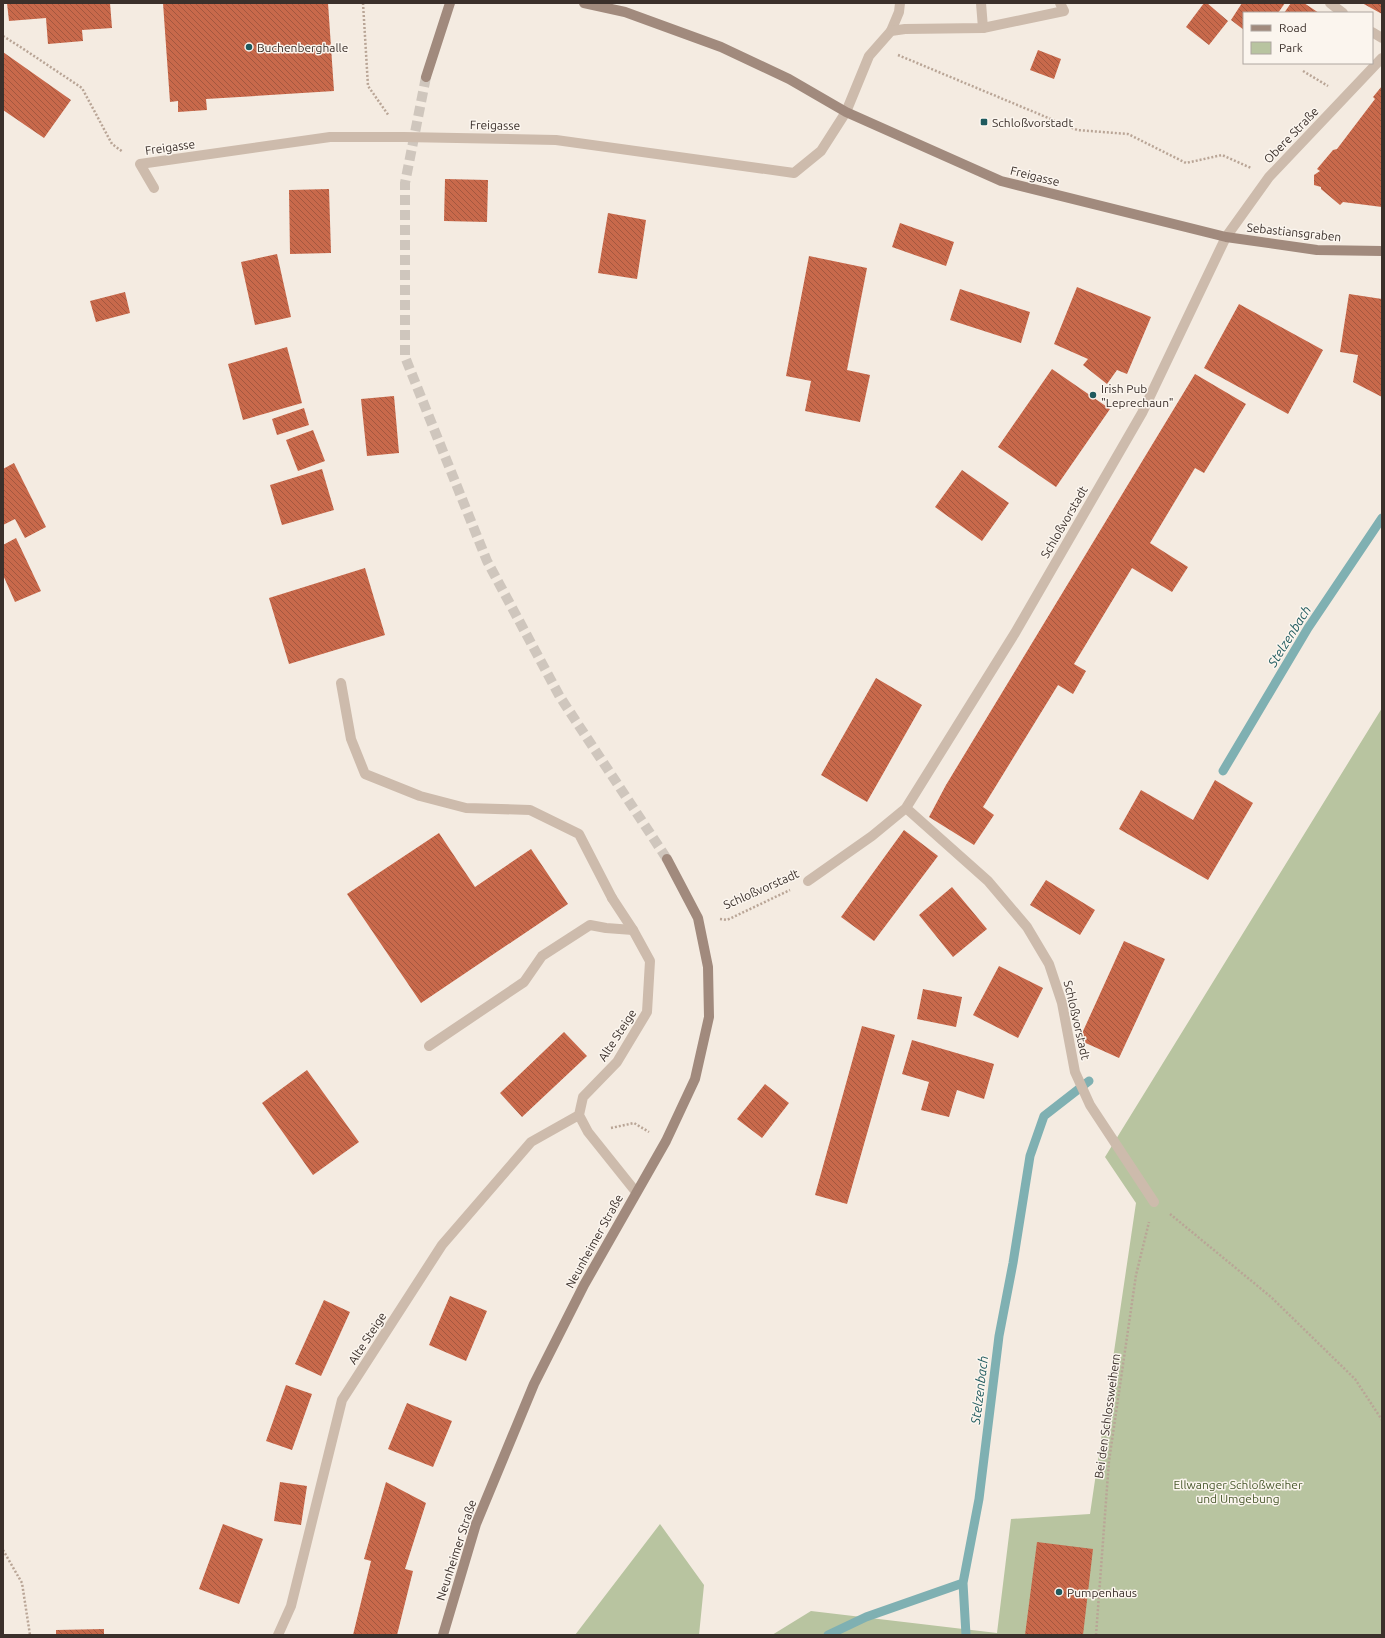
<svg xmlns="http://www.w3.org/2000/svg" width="1385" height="1638" font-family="Ubuntu,sans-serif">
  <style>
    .green { fill: #b8c4a0 }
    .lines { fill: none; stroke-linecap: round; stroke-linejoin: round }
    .stream { stroke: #7fb0b2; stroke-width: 9 }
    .building { fill: url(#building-back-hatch) }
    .secondary-tunnel { stroke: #cfc6bd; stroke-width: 10; stroke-dasharray: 10 5; stroke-linecap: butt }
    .path { stroke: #b9a596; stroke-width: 2.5; stroke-dasharray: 2 2; stroke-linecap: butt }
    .lane { stroke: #cdbbac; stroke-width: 10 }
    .street { stroke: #cdbbac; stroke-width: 10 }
    .secondary { stroke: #a18a7d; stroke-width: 10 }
    .poi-dot { fill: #1f5a5e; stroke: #fbf5ee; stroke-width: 1.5 }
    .labels { text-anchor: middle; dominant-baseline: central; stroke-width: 3; stroke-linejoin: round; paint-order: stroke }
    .poi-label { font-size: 12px; fill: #3b302b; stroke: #fbf5ee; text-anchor: start }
    .street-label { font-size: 12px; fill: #3b302b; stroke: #fbf5ee }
    .park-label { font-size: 12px; fill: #4a5a2e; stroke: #fbf5ee }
    .water-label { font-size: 13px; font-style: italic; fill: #1f5a5e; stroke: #fbf5ee }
  </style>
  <defs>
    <pattern id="building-back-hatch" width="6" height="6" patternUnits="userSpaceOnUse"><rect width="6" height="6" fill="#c8694b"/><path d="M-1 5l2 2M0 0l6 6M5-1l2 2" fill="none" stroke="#a4573f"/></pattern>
  </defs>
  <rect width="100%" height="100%" fill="#f4ebe1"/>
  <path class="green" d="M1382 708V1635H772L811 1611 997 1633 1011 1519 1090 1514 1136 1203 1105 1157Z
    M660 1524 704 1585 699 1635H575Z"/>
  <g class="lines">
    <path class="stream" d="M1223 771 1308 628 1382 518
      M963 1583 966 1635
      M828 1635 866 1617 963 1583 979 1499 999 1336 1013 1263 1030 1156 1044 1116 1089 1081"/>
  </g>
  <path class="building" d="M7 3H110L112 28 82 30 83 41 48 44 46 18 9 21Z
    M163 3H328L334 91 206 99 207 110 178 112V101L170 102Z
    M1204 3H1207L1228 21 1209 45 1186 27Z
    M1242 3H1285L1278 13H1244V30L1231 20Z
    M1291 3H1304L1319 13H1284Z
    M1362 3H1382V14Z
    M1038 50 1061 59 1054 79 1030 70Z
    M3 52 71 100 44 138 3 110Z
    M1382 86V207L1343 202 1340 205 1321 189V187L1314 185V175L1320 171 1317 169 1333 150 1337 149 1375 99 1373 97Z
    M445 179 488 180 487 222 444 221Z
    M329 189 331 253 290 254 289 190Z
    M608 213 646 220 637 279 598 273Z
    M900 223 954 242 946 266 892 247Z
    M277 254 291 317 255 325 241 262Z
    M809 256 867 268 847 370 870 375 860 422 805 411 811 381 786 376Z
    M1077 287 1151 317 1127 374 1117 370 1107 384 1083 365 1088 359 1054 344Z
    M960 289 1030 312 1021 343 950 320Z
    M125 292 130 313 96 322 90 301Z
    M1349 294 1382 299V397L1353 382 1358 355 1340 352Z
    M1239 304 1323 350 1288 414 1204 368Z
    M287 347 302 403 243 420 228 364Z
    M1052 369 1110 409 1056 487 998 447Z
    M1195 374 1246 404 1204 473 1195 468 1150 543 1188 567 1172 592 1132 568 1074 664 1086 671 1073 694 1058 685 983 807 994 815 974 845 929 817 946 785Z
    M394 396 399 453 367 456 361 399Z
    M304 408 309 425 277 435 272 419Z
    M313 430 325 461 298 471 286 440Z
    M14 463 46 527 25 538 15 519 3 525V469Z
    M322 469 334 510 282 525 270 485Z
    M962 470 1009 503 982 541 935 507Z
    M16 538 41 591 15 602 3 575V545Z
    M365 568 385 635 289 664 269 598Z
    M876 678 922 705 867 802 821 775Z
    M1215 780 1253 803 1208 880 1119 829 1141 790 1193 820Z
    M904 830 938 856 874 941 841 917Z
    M439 833 475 887 531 849 568 904 421 1003 347 894Z
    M1046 880 1095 910 1080 935 1030 905Z
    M952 887 987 929 953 957 919 915Z
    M1124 941 1165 959 1119 1058 1079 1040Z
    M999 966 1043 988 1018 1038 973 1015Z
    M923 989 962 997 956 1027 917 1019Z
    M862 1026 895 1035 847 1204 815 1195Z
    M564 1032 587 1056 522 1117 500 1093Z
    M912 1040 994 1064 984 1099 957 1090 949 1117 921 1110 929 1082 902 1074Z
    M307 1070 359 1142 313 1175 262 1103Z
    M765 1084 789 1103 762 1138 737 1119Z
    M450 1296 487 1311 466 1361 429 1345Z
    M324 1300 350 1312 321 1376 295 1364Z
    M286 1385 312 1394 292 1450 266 1441Z
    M407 1403 452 1421 433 1467 388 1449Z
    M280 1482 307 1486 301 1525 274 1521Z
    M386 1482 426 1503 405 1569 413 1571 397 1635H353L371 1561 364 1559Z
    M223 1524 263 1539 239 1604 199 1589Z
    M1037 1542 1093 1549 1083 1635H1025Z
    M104 1629V1635H56V1630Z"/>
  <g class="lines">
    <path class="secondary-tunnel" d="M426 77 405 183V357L487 561 560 697 667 859"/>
    <path class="path" d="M363 3 368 86 389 116
      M3 36 22 48 82 88 112 144 123 152
      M898 55 1077 130 1128 134 1186 163 1222 155 1251 168
      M1303 71 1328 86
      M720 919 727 920 790 890
      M611 1128 634 1123 649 1132
      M1170 1214 1271 1297 1355 1379 1382 1420
      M3 1550 22 1583 30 1635
      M1096 1635 1109 1461 1136 1275 1149 1222"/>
    <path class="lane" d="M981 3 983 28
      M891 31 899 12 900 3
      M341 683 351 739 365 774 420 796 466 808 530 810 579 834 612 898
      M429 1046 524 982 542 956 590 925 606 928 633 930"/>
    <path class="street" d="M1330 3 1343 13
      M1372 32 1382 38
      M154 188 140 164 330 137H404L556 140 794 173 821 151 846 112 869 56 891 31 905 29 983 28 1064 11 1060 3
      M906 808 988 881 1027 927 1049 964 1062 1003 1075 1072 1090 1105 1154 1202
      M808 881 872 836 906 808 1015 633 1142 413 1226 237 1269 177 1382 58
      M612 898 633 930 650 961 647 1012 617 1062 583 1097 579 1115 588 1132 636 1192
      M278 1635 291 1606 342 1400 442 1245 531 1142 579 1115"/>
    <path class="secondary" d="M584 3 625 12 721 47 789 79 846 112 1001 181 1226 237 1317 250 1382 251
      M426 77 450 3
      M443 1635 476 1524 534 1384 584 1285 666 1141 695 1079 709 1017 708 967 698 918 667 859"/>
  </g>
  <g class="poi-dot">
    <circle cx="249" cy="47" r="4"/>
    <rect x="980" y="118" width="8" height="8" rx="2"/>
    <circle cx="1093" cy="395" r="4"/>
    <circle cx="1059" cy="1592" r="4"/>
  </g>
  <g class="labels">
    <g class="poi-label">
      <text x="257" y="47">Buchenberghalle</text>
      <text x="992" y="122">Schloßvorstadt</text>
      <text x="1101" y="388">Irish Pub<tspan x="1101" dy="14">"Leprechaun"</tspan></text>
      <text x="1067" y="1592">Pumpenhaus</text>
    </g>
    <g class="street-label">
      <text transform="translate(495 125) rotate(1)">Freigasse</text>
      <text transform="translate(1291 135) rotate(-46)">Obere Straße</text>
      <text transform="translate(170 147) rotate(-8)">Freigasse</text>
      <text transform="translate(1035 176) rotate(14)">Freigasse</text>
      <text transform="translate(1294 232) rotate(6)">Sebastiansgraben</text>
      <text transform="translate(1064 522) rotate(-60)">Schloßvorstadt</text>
      <text transform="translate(761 889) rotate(-24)">Schloßvorstadt</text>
      <text transform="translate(1077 1020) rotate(77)">Schloßvorstadt</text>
      <text transform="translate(617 1035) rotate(-57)">Alte Steige</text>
      <text transform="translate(594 1241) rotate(-61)">Neunheimer Straße</text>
      <text transform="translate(367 1338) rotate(-57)">Alte Steige</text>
      <text transform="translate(1107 1416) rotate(-82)">Bei den Schlossweihern</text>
      <text transform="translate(456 1550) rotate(-72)">Neunheimer Straße</text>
    </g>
    <g class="park-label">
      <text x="1238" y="1484">Ellwanger Schloßweiher<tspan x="1238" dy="14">und Umgebung</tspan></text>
    </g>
    <g class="water-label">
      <text transform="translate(1289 636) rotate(-58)">Stelzenbach</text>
      <text transform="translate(979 1390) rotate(-83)">Stelzenbach</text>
    </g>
  </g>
  <rect width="1385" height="1638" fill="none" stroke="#3b302b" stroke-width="8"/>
  <rect x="1243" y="12" width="130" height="52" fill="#fbf5ee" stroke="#aea6a0"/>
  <rect x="1251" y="25" width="20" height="6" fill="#a18a7d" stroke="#aea6a0"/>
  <text x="1279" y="32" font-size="12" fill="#3b302b">Road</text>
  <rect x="1251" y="42" width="20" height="12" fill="#b8c4a0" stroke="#aea6a0"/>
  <text x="1279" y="52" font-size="12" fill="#3b302b">Park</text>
</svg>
